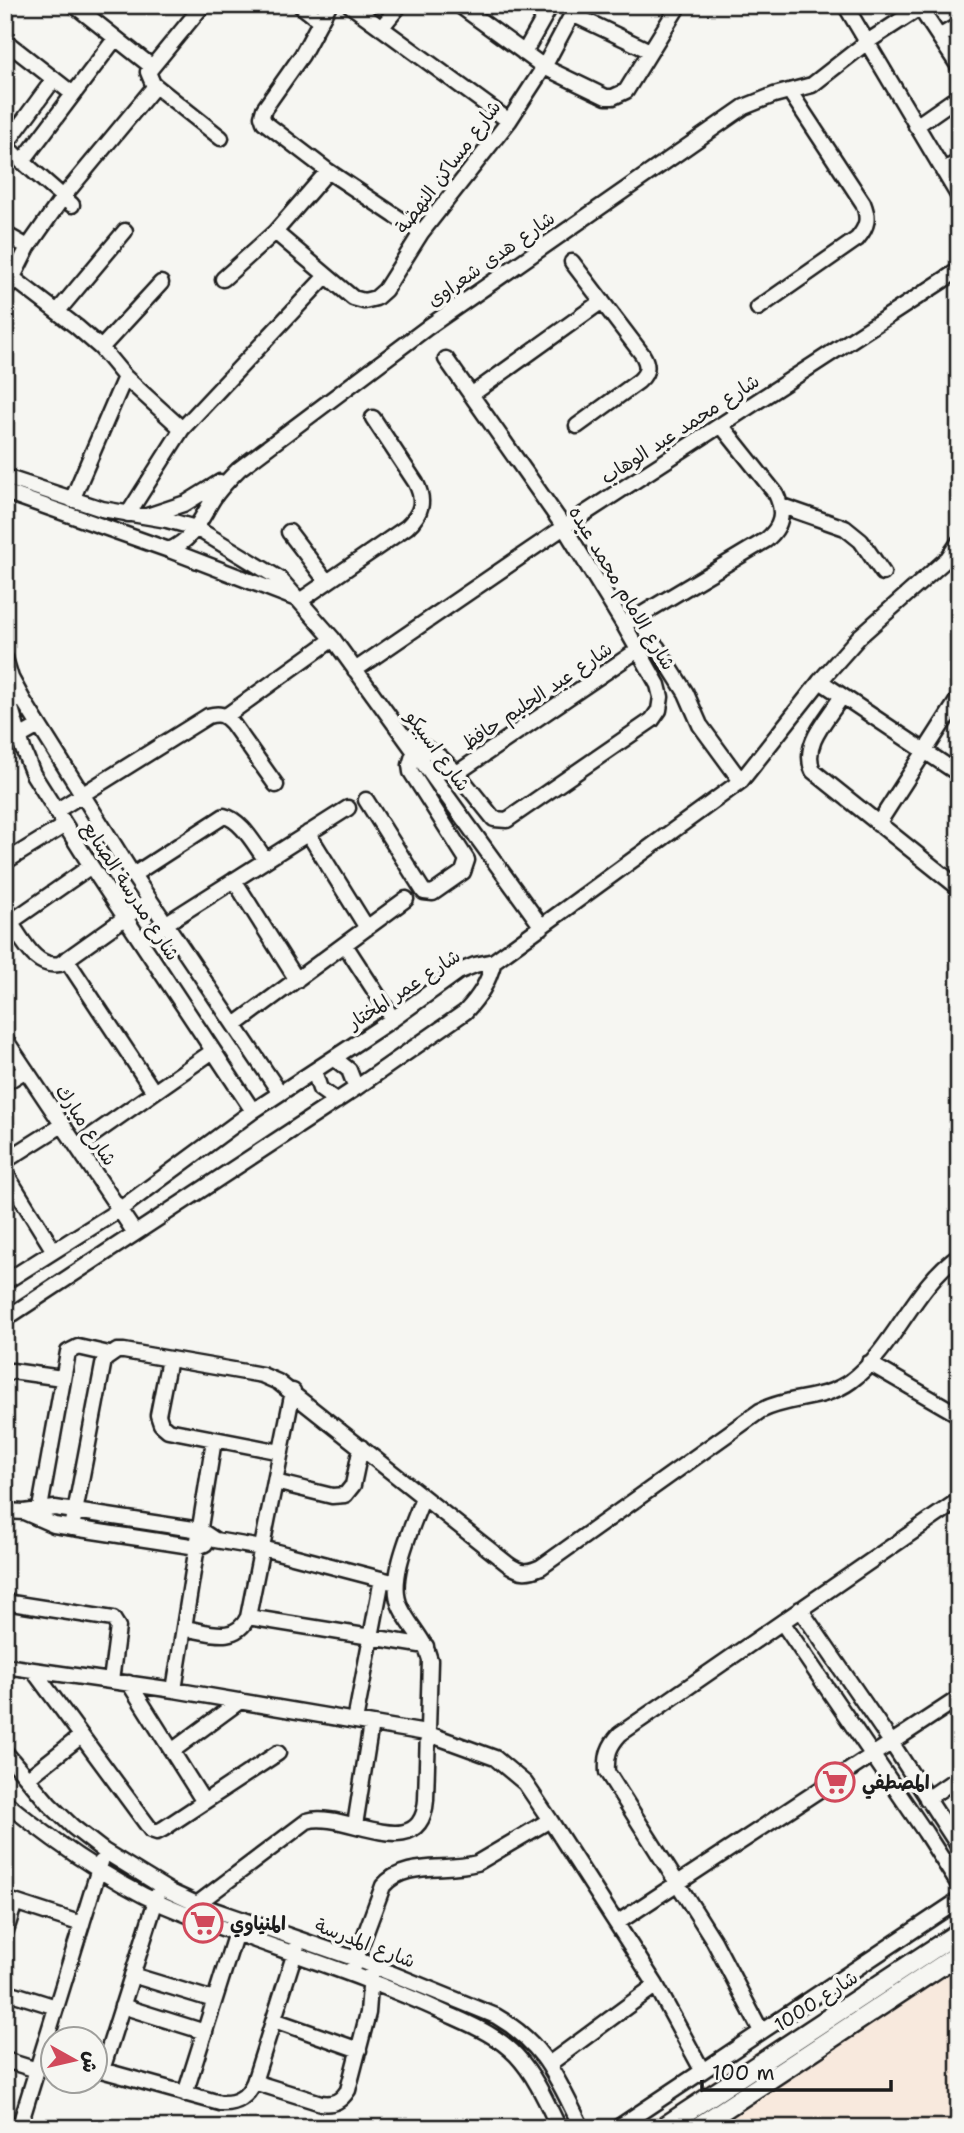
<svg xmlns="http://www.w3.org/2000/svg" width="964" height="2133" font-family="'Shantell Sans','Playpen Sans Arabic',sans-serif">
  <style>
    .built { fill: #f8e9dd }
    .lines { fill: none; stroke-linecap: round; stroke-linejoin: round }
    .minor-casing { stroke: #1c1c1c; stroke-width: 19 }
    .tertiary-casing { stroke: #1c1c1c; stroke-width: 23 }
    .minor { stroke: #f6f6f2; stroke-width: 14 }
    .tertiary { stroke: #f6f6f2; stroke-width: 18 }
    .labels { text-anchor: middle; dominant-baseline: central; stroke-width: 7; stroke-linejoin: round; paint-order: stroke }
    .street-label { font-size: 19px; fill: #1c1c1c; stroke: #f6f6f2 }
    .poi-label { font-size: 19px; font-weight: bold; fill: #1c1c1c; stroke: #f6f6f2; text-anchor: start }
  </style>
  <rect width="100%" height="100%" fill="#f6f6f2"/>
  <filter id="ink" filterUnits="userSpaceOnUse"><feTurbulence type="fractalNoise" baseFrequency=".0143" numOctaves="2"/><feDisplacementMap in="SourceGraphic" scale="14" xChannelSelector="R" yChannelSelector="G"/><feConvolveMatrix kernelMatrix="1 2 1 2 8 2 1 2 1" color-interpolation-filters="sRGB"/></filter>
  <g filter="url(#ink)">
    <path class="built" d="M959 1919V2128H641L708 2083Z"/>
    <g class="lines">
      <g class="minor-casing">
        <path id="minor" d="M74 5 151 66
          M203 5 148 72 153 84 221 138
          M300 5 319 20
          M329 5 302 55 264 109 262 116 264 122 328 171 421 233
          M350 5 509 121
          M459 5 544 67 606 97H613L626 91 679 5
          M845 5 959 197
          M920 8 959 67
          M572 14 650 51
          M381 28 400 5
          M939 37 959 25
          M5 41 73 94
          M524 53 551 5
          M54 79 7 143 9 149 15 155 72 205
          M916 126 959 96
          M22 162 115 39
          M943 171 959 161
          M275 232 353 298 364 301 376 298 385 290 421 233 509 121 544 67 577 5
          M5 234 28 247
          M572 262 642 354C649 365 648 373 639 381L577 426
          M13 278 77 327 101 348 125 377 182 429
          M223 279 275 232 328 171
          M5 293 28 247 63 197 155 86
          M758 308 857 239C868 226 869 218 863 203L790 92
          M58 311 125 231
          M101 348 161 283
          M471 395 602 301
          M5 477 102 509 167 520 196 528 280 579 333 639 542 927
          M5 492 169 550 299 600
          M72 500 125 377
          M782 506 845 528 861 541 883 573
          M128 514 182 429 325 277
          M147 516 186 503 220 482
          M289 532 327 582
          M169 550C193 540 200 520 213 499 220 488 229 479 239 469L428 327 744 107 774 95 812 85 867 42 924 5
          M301 600 407 527C422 513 425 501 416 483L373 418
          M624 625 766 540C782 527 785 513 776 494L721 425
          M657 647 686 693 700 725 741 781
          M5 658 11 678 23 700 133 875 280 1093
          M355 670 564 527 959 270
          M11 680V708L23 749 33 774 91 866 253 1111
          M820 681 959 774
          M842 696C828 719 801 744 813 771L959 888
          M226 716 333 639
          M402 734 440 757 457 773 494 819 507 820 652 720 659 710 661 697 658 685 624 625 564 527 446 359
          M5 745 39 726
          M457 773 638 650
          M366 800 424 892 433 893 463 872 467 860 411 772 410 765 414 752
          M56 811 208 716C219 713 224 714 232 723L276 785
          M878 824 959 698
          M308 833 367 928
          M5 862 65 825
          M133 875 224 816C242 820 255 846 266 860
          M234 880 297 980
          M10 922C23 940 35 969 60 964L150 900
          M5 926 91 866
          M140 940 348 808
          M345 945 393 1019
          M66 959 154 1092
          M235 1025 406 899
          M5 1039 135 1233
          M334 1058 349 1070 356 1088
          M314 1071 320 1089 337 1101
          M5 1083 26 1070
          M77 1146 213 1051
          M5 1161 62 1125
          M5 1172 54 1251
          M5 1282 119 1210 253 1111 393 1019 458 972 475 965 494 961 741 781 820 681 859 637 948 558 959 542
          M5 1319 356 1088 465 1012C480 996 488 983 494 961
          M169 1359 158 1415 161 1424 168 1430 281 1452
          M869 1363 959 1415
          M5 1374 12 1371 62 1378
          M275 1482 332 1496 345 1495 353 1485 361 1447
          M40 1508 68 1352 78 1347 109 1354
          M5 1511 24 1512 54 1525 197 1547 205 1544
          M24 1512 55 1508 200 1530 215 1540 262 1548 396 1583
          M72 1528 104 1360 117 1351H124L262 1375 278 1382 509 1565C521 1573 528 1573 541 1567L760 1411C789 1396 824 1401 851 1381 894 1349 914 1286 959 1255
          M5 1602 113 1619 118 1627 111 1681
          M800 1609 891 1742 959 1847
          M248 1617 426 1646
          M782 1622 925 1832 959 1885
          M184 1628C209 1632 235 1644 248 1617L293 1391
          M5 1666 174 1690 426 1733 495 1758 525 1783 550 1820 656 1985 702 2070
          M33 1670 151 1830 157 1832 163 1829 278 1753
          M129 1683 204 1802
          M174 1690 214 1440
          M355 1721 382 1579
          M172 1751 240 1701
          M5 1752 49 1804 73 1827 104 1851 171 1892 197 1904 356 1959 496 2016C546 2045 557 2079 582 2128
          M28 1778 81 1736
          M927 1799 959 1777
          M5 1802C59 1846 120 1889 185 1914 271 1948 359 1973 443 2012 469 2024 496 2034 516 2055 535 2075 547 2103 559 2128
          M355 1825 371 1724
          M5 1899 82 1924
          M193 1907 307 1821C344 1809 421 1867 426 1800L430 1660C425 1639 410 1627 401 1608 386 1580 413 1526 423 1497
          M617 1923 959 1698
          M5 1934 15 1902
          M353 1967 383 1886C405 1860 446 1872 477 1863L550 1820
          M132 1975 214 2000
          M5 1991 56 2007
          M122 2006 205 2032
          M274 2020 359 2050
          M761 2031 714 1941 607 1772C606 1755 609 1746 620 1734L959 1500
          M5 2060 37 2070
          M549 2064 656 1985
          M94 2068 220 2103C236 2104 247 2098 254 2082L297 1946
          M102 2070 158 1894
          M254 2082 321 2103C334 2105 341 2101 348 2090L368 2013 371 1973
          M185 2094 238 1926
          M19 2128 101 1862
          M617 2128 959 1900"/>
      </g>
      <g class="tertiary-casing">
        <path id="tertiary" d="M662 2128 959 1932
          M696 2128 959 1954"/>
      </g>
      <use href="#minor" class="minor"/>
      <use href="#tertiary" class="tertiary"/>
    </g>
  </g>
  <defs>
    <g id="supermarket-ring" transform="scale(2.0125)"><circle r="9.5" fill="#f6f6f2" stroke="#d1495b" stroke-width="1.5"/><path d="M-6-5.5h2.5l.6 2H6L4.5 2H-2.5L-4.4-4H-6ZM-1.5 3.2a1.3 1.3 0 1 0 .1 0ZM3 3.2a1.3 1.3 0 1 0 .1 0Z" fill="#d1495b"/></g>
  </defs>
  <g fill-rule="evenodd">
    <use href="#supermarket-ring" x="835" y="1782"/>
    <use href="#supermarket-ring" x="203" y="1923"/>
  </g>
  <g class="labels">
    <g class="street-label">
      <text transform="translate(448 167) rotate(-53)">شارع مساكن النهضة</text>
      <text transform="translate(491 259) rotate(-35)">شارع هدى شعراوى</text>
      <text transform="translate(680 429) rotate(-33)">شارع محمد عبد الوهاب</text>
      <text transform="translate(622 588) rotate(59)">شارع الامام محمد عبده</text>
      <text transform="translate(537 696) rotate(-34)">شارع عبد الحليم حافظ</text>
      <text transform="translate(438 751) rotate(54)">شارع اسبيكو</text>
      <text transform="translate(131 891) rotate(57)">شارع مدرسة الصنايع</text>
      <text transform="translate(404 989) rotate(-33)">شارع عمر المختار</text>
      <text transform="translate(86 1125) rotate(56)">شارع مبارك</text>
      <text transform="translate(365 1943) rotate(21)">شارع المدرسة</text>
      <text transform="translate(816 2001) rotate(-33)">شارع 1000</text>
    </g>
    <g class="poi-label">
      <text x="862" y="1782">المصطفي</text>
      <text x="230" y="1923">المنياوي</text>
    </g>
  </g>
  <rect width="964" height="2133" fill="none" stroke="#f6f6f2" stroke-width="28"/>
  <rect x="14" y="14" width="936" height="2105" fill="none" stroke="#1c1c1c" stroke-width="2.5" filter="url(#ink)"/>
  <g transform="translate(74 2060) rotate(98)"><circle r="33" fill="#f6f6f2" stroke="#9f9f9c" stroke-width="2"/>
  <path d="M0-5L12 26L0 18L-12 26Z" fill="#d1495b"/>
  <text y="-10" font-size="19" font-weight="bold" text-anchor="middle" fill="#1c1c1c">ش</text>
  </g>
  <path d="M702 2080v10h189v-10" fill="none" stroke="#1c1c1c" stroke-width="3.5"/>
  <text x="712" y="2080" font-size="21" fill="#1c1c1c" stroke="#f6f6f2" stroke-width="5" paint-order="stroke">100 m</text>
</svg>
